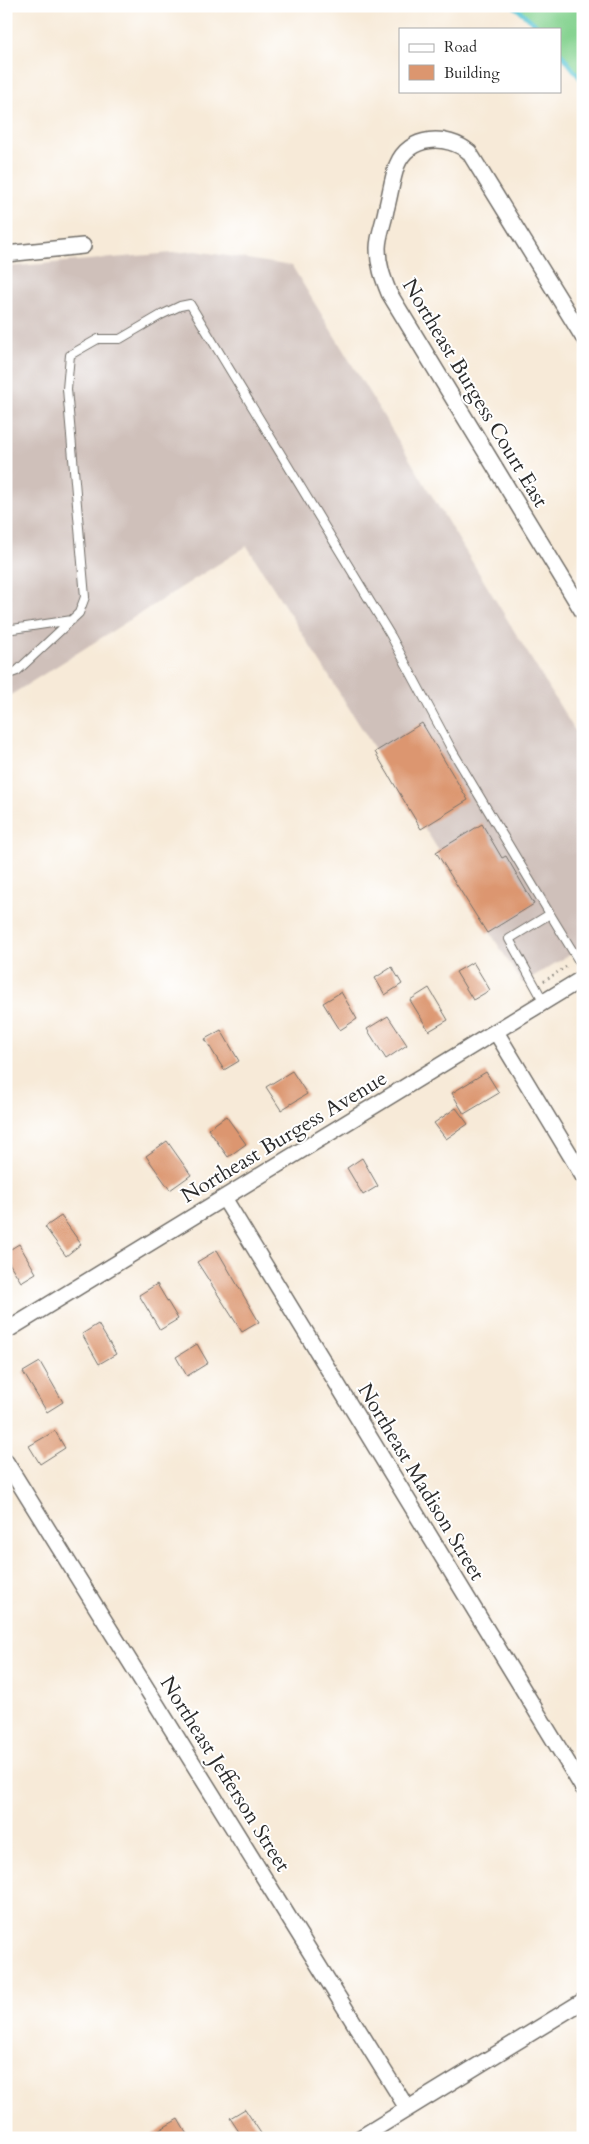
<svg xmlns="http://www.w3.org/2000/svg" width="589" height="2144" font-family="Cardo,serif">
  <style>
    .industrial { fill: #cfc0ba }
    .green { fill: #86d391; stroke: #587f5e }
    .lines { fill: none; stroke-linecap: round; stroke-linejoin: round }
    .stream { stroke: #5ac5d4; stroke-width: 4.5 }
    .building { fill: #dc966f }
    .lane-casing { stroke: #726e68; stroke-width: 10 }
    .street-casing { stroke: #726e68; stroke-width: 18 }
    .path { stroke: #726e68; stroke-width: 2.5; stroke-dasharray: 1 4; stroke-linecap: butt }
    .lane { stroke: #fff; stroke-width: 8 }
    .street { stroke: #fff; stroke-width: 15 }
    .labels { text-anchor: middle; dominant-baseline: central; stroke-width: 4; stroke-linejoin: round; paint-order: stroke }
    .street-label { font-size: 21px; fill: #2b2b2b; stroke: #fff }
  </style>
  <rect width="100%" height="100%" fill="#fff"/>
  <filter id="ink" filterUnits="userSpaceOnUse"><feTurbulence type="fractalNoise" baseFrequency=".02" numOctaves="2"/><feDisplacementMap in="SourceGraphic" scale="10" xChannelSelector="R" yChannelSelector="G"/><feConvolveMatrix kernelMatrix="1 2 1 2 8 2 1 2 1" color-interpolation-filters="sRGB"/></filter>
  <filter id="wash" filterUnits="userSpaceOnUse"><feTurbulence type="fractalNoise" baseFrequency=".0096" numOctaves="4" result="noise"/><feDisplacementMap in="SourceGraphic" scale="20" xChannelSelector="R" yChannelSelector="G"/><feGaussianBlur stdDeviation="1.12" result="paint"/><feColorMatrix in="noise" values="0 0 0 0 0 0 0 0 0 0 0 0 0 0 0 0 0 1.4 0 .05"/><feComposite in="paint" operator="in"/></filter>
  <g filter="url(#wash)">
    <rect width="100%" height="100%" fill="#f7ead8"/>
    <path class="industrial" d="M196 251 292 266 583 744V947L522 983 247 546 6 698V267Z"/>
    <path class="green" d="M514 6H583V82L560 52V29H541Z"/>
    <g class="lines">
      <path class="stream" d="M514 6 541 29
        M560 52 583 82"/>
    </g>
    <g id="blocks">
      <path class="building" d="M422 723 468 800 421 829 375 752Z
        M482 824 502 858 506 856 534 904 487 933 436 852Z
        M473 962 490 990 473 1000 456 972Z
        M392 967 402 984 385 995 375 978Z
        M429 988 448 1020 429 1031 410 1000Z
        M341 992 357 1019 340 1030 323 1003Z
        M388 1016 407 1045 386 1059 367 1029Z
        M221 1030 239 1061 224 1070 205 1039Z
        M292 1071 307 1094 281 1110 266 1087Z
        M486 1072 499 1093 464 1114 452 1093Z
        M456 1108 468 1124 446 1139 434 1123Z
        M226 1116 246 1144 228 1157 208 1129Z
        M167 1141 191 1175 170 1190 146 1156Z
        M362 1158 378 1186 363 1195 347 1168Z
        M61 1216 81 1244 66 1256 45 1227Z
        M19 1244 36 1273 21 1282 6 1258V1252Z
        M217 1250 259 1322 242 1332 197 1262Z
        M157 1284 178 1319 160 1330 139 1295Z
        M98 1324 116 1354 99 1364 82 1334Z
        M197 1344 208 1363 187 1376 176 1357Z
        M40 1362 63 1402 47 1412 23 1372Z
        M55 1431 65 1448 40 1464 29 1446Z
        M245 2109 264 2138H243L230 2118Z
        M178 2119 189 2138H146Z"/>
    </g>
  </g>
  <g filter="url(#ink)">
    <use href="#blocks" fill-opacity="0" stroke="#726e68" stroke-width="1"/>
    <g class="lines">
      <g class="lane-casing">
        <path id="lane" d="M6 630 72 620
          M6 675 17 671 79 613 85 597 67 389 70 355 98 339H120L161 315 180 306 190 304 391 636 453 752 550 914
          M544 1002 509 939 550 914 583 968"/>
      </g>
      <g class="street-casing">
        <path id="street" d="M6 254 83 246
          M583 337 469 152C447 134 409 135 397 165 392 179 390 196 386 210 384 222 378 236 378 248 378 265 383 278 389 293L583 612
          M496 1032 583 1176
          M224 1198 583 1788
          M6 1331 583 978
          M6 1462 407 2108
          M360 2138 583 2001"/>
      </g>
      <path class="path" d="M544 981 569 965"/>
      <use href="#lane" class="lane"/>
      <use href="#street" class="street"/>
    </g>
  </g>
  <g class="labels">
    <g class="street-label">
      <text transform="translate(475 393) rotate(59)">Northeast Burgess Court East</text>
      <text transform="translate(284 1137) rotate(-31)">Northeast Burgess Avenue</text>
      <text transform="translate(421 1482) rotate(59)">Northeast Madison Street</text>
      <text transform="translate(225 1774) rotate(58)">Northeast Jefferson Street</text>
    </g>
  </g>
  <rect width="589" height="2144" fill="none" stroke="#fff" stroke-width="25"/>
  <rect x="399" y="28" width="162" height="65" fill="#ffffff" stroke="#aaaaaa"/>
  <rect x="409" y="44" width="25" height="8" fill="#ffffff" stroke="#aaaaaa"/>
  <text x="444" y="52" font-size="15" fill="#2b2b2b">Road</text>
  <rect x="409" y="65" width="25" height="15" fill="#dc966f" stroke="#aaaaaa"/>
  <text x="444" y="78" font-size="15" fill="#2b2b2b">Building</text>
</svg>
